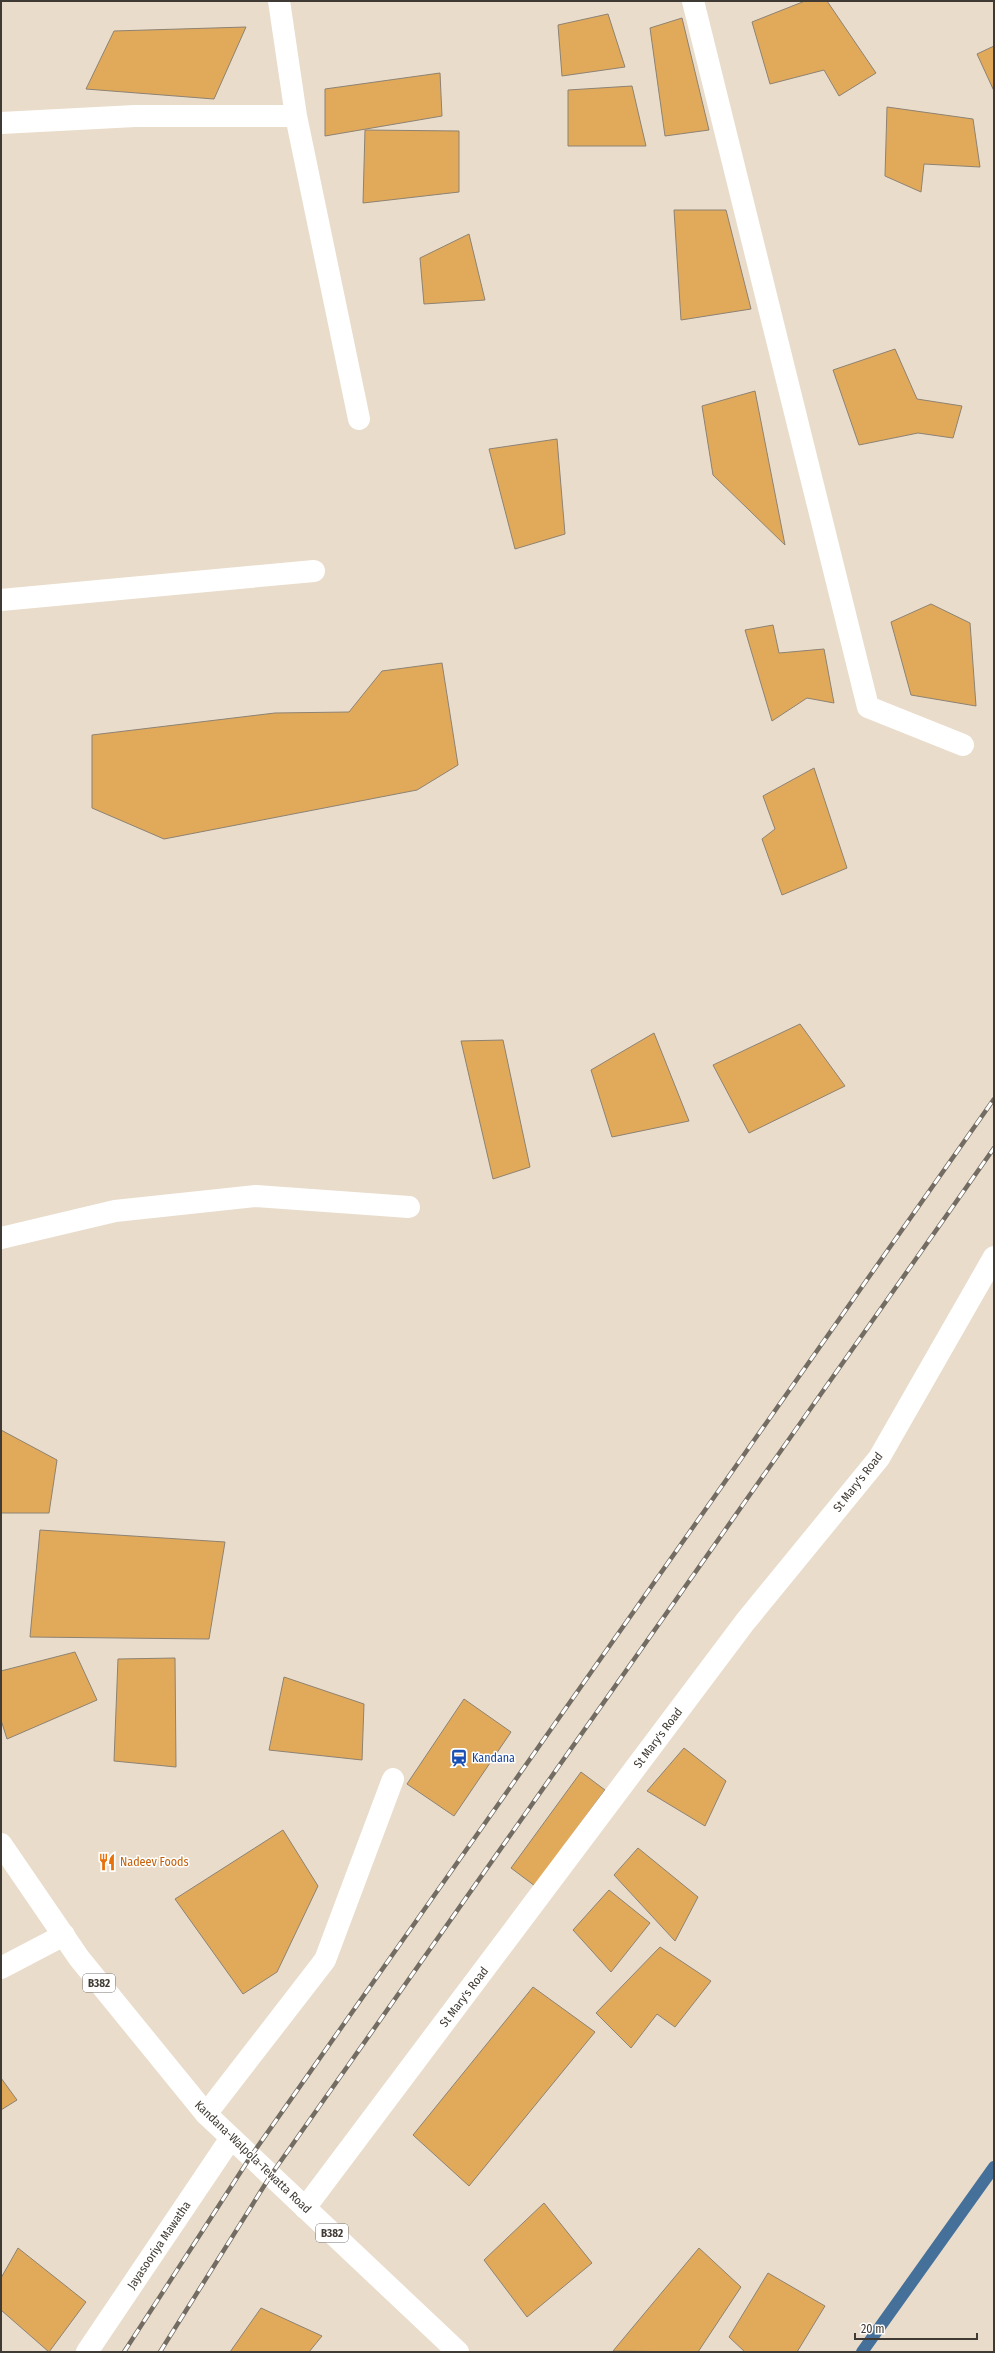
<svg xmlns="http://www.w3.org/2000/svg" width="995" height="2353" font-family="'Fira Sans Condensed',sans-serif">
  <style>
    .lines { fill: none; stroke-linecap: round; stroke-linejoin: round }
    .stream { stroke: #45709a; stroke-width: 12 }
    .building { fill: #e1aa5b; stroke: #8e8272 }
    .street { stroke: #fff; stroke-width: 22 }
    .secondary { stroke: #fff; stroke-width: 22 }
    .primary { stroke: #fff; stroke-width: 22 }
    .rail-casing { stroke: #736c62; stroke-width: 4.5 }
    .rail { stroke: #fff; stroke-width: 3; stroke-dasharray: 9; stroke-linecap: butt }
    .labels { text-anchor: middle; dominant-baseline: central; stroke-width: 3; stroke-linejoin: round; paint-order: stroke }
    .shield { fill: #fff; stroke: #797570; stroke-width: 1 }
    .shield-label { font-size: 11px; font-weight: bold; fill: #3f3a33 }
    .street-label { font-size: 12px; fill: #3f3a33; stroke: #fff }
    .transit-label { font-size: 12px; fill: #164399; stroke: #fff; text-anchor: start }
    .food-label { font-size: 12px; fill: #c56008; stroke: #fff; text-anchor: start }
  </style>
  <rect width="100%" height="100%" fill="#e9dccb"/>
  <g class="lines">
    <path class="stream" d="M862 2352 994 2167"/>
  </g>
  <path class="building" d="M805 1H827L876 73 839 96 824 70 770 84 752 22Z
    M608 14 625 67 562 76 558 25Z
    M682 18 709 130 665 136 650 28Z
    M246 27 214 99 86 89 114 31Z
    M994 46V91L977 54Z
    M440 73 442 116 325 136V89Z
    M632 86 646 146H568V90Z
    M887 107 973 119 980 167 924 164 921 192 885 176Z
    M365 130 459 131V192L363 203Z
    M674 210H726L751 309 681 320Z
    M469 234 485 300 424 304 420 258Z
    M895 349 917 399 962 406 953 438 918 433 859 445 833 370Z
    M755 391 785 545 713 475 702 406Z
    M557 439 565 534 515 549 489 449Z
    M931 604 970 623 976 706 911 695 891 622Z
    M773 625 779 653 824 649 834 703 807 698 772 721 745 630Z
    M442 663 458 765 417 790 164 839 92 808V735L275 713 349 712 382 671Z
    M814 768 847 868 782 895 762 839 775 829 763 796Z
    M800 1024 845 1086 749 1133 713 1065Z
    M654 1033 689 1121 612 1137 591 1070Z
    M503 1040 530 1167 493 1179 461 1041Z
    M1 1430 57 1460 49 1513H1Z
    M40 1530 225 1542 209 1639 30 1637Z
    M75 1652 97 1700 7 1739 1 1720V1671Z
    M175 1658 176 1767 114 1761 118 1659Z
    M284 1677 364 1704 362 1760 269 1750Z
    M464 1699 511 1732 454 1816 407 1784Z
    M684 1748 726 1781 705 1826 647 1791Z
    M581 1772 605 1790 535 1886 511 1868Z
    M283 1830 318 1886 277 1972 243 1994 175 1899Z
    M638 1848 698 1897 675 1941 614 1875Z
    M609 1890 650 1923 611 1972 573 1930Z
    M660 1947 711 1981 675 2027 657 2014 631 2048 596 2013Z
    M533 1987 595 2032 469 2186 413 2135Z
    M1 2078 17 2100 1 2110Z
    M544 2203 592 2263 527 2317 484 2260Z
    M18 2248 86 2302 49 2352 1 2310V2278Z
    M699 2248 741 2287 698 2352 613 2351Z
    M768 2273 825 2306 797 2352H745L729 2337Z
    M261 2308 322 2336 309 2352H230Z"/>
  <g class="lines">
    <path class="street" d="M279 1 296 116 359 419
      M693 1 868 707 963 745
      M1 123 135 116H296
      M1 600 314 571
      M1 1238 115 1211 256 1196 409 1207
      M1 1968 64 1935
      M206 2114 325 1960 393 1779
      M305 2208 745 1622 879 1458 994 1257"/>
    <path class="secondary" d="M87 2352 231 2138"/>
    <path class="primary" d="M1 1844 79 1958 206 2114 458 2352"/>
    <g class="rail-casing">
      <path id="rail" d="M124 2352 251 2156 994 1099
        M160 2352 271 2175 994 1148"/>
    </g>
    <use href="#rail" class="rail"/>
  </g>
  <defs>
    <g id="station-bare" transform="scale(1.38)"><path d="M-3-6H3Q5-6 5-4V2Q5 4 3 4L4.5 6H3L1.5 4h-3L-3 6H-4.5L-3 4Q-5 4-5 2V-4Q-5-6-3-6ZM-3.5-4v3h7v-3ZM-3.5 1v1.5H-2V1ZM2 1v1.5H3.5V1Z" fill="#1a4fb4" stroke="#fff" stroke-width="2.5" paint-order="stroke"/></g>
    <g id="restaurant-bare" transform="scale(1.38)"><path d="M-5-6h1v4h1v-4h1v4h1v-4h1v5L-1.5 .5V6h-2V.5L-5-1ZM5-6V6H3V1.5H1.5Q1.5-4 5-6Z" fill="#e8710a" stroke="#fff" stroke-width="2.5" paint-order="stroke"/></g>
  </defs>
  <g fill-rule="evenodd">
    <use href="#station-bare" x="459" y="1758"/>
    <use href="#restaurant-bare" x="107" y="1862"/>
  </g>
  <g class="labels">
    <g class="shield">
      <rect x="83" y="1974" width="32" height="18" rx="3"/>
      <rect x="316" y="2224" width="32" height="18" rx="3"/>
    </g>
    <g class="shield-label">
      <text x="99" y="1983">B382</text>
      <text x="332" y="2233">B382</text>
    </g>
    <g class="street-label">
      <text transform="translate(858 1482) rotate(-52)">St Mary's Road</text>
      <text transform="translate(658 1738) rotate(-53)">St Mary's Road</text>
      <text transform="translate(464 1997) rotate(-53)">St Mary's Road</text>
      <text transform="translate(253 2157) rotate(44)">Kandana-Walpola-Tewatta Road</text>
      <text transform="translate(159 2245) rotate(-56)">Jayasooriya Mawatha</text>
    </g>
    <g class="transit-label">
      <text x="472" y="1758">Kandana</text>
    </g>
    <g class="food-label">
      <text x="120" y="1862">Nadeev Foods</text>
    </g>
  </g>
  <rect width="995" height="2353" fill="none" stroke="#3f3a33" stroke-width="4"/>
  <path d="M855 2333v6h122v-6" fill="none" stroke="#3f3a33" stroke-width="2"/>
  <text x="861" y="2333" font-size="12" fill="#3f3a33" stroke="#ffffff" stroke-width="3" paint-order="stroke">20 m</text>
</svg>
